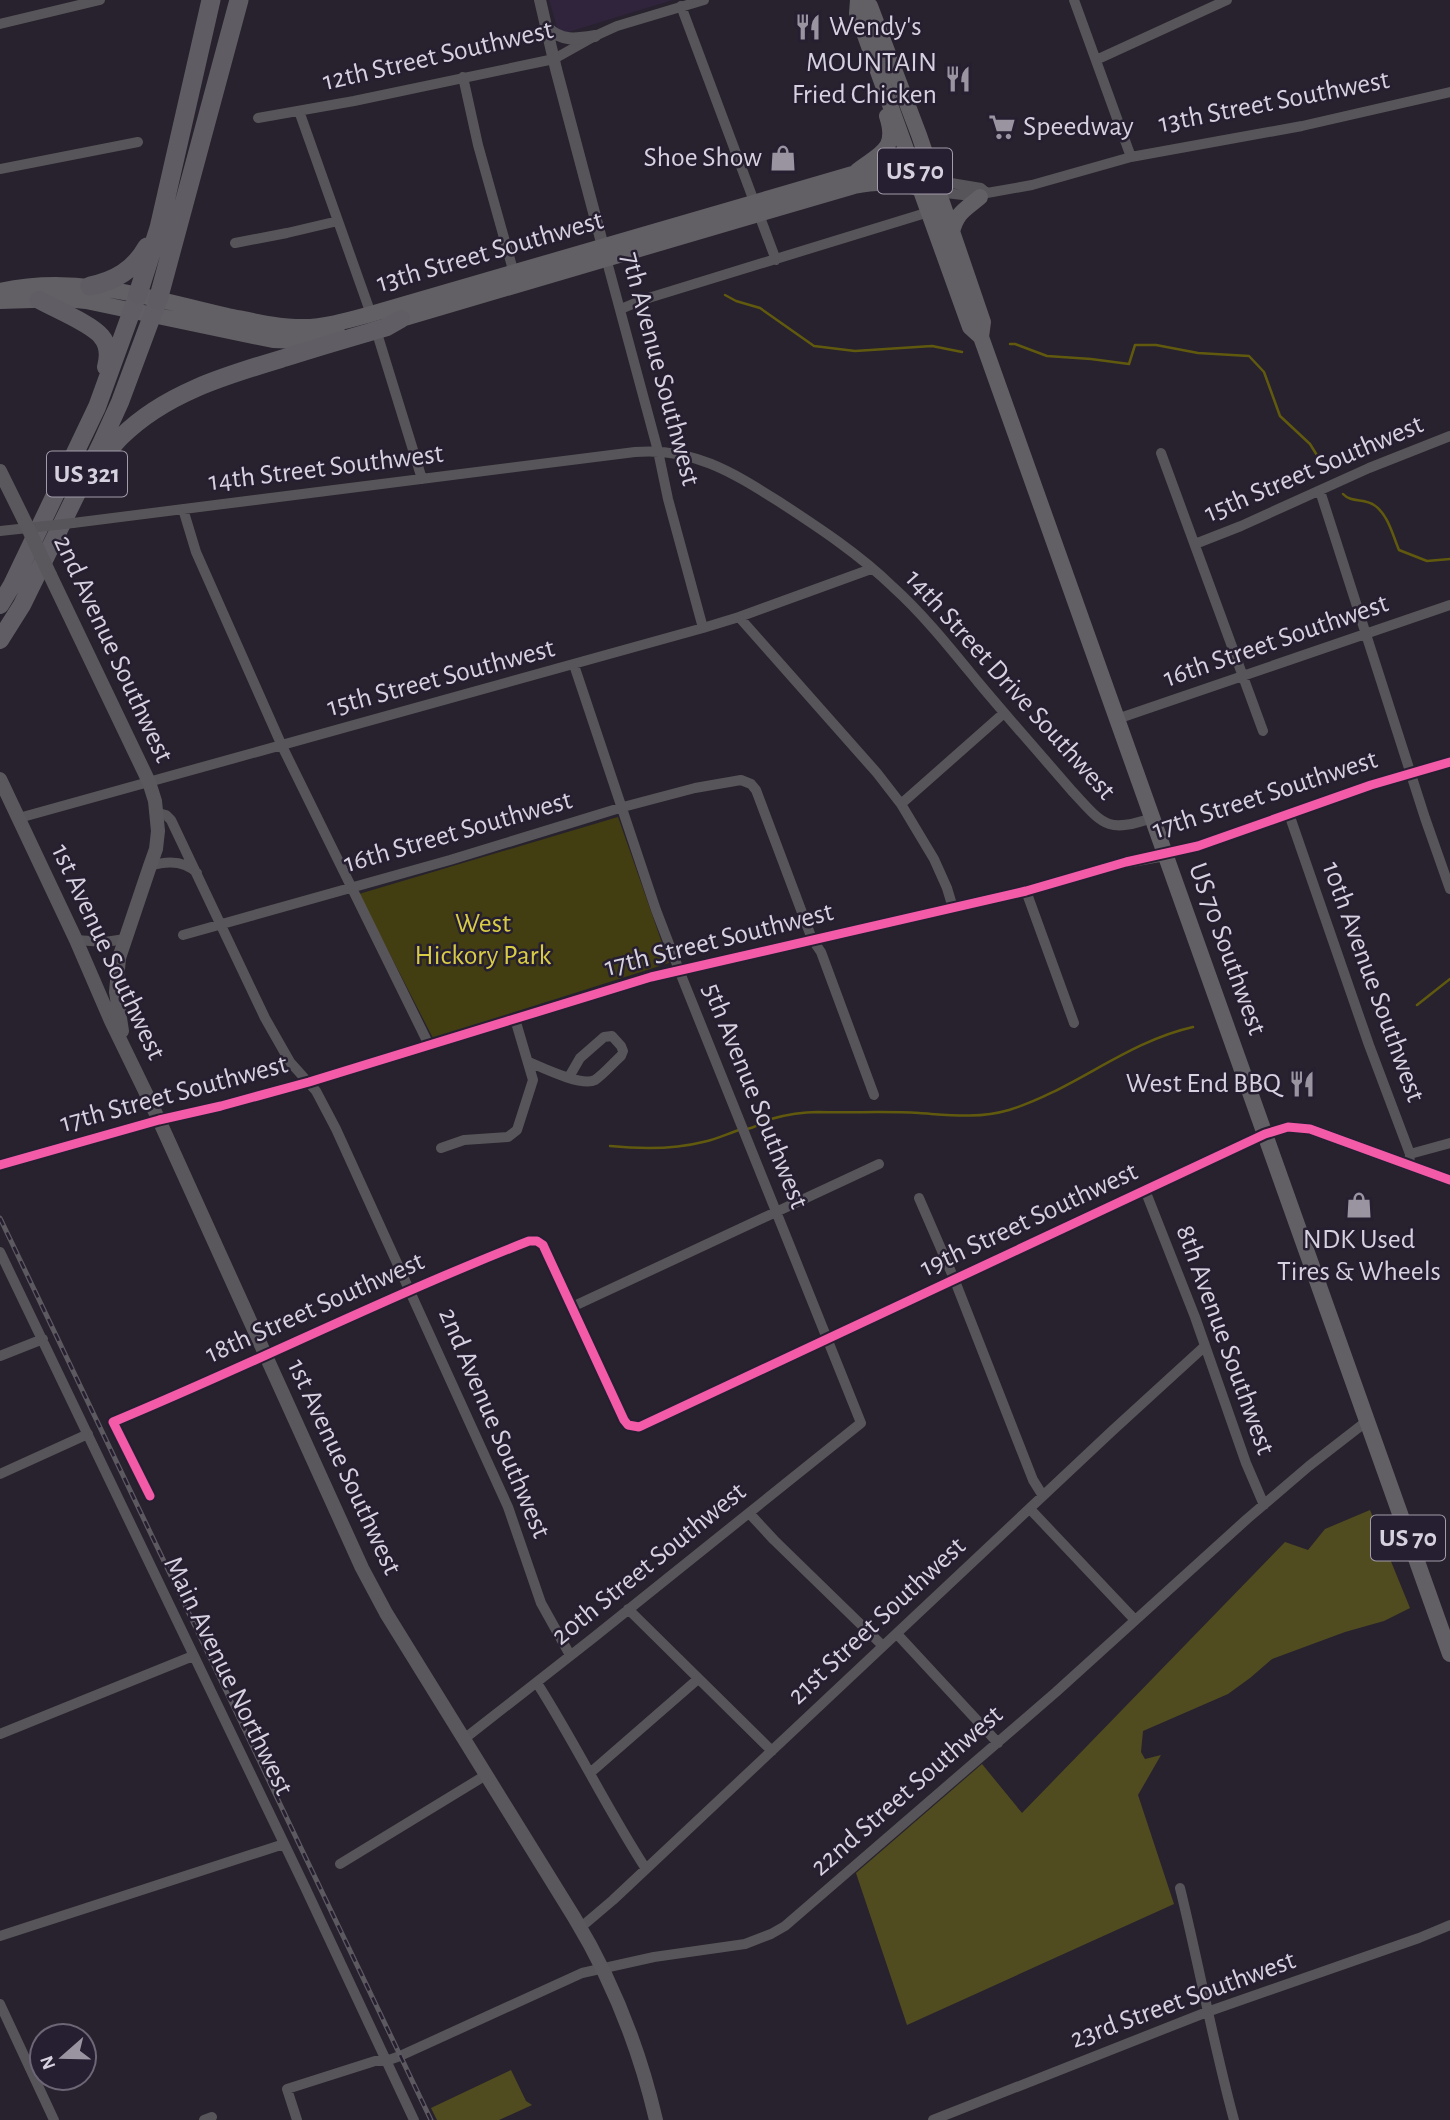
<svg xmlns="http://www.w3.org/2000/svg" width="1450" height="2120" font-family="'Alegreya Sans',sans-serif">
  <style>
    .built { fill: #2f243c }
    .green { fill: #423e12 }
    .forest { fill: #514c20 }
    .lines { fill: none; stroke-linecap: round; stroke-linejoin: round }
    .stream { stroke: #615a0e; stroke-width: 2.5 }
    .minor { stroke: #575559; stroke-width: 10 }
    .tertiary { stroke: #575559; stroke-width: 12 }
    .secondary { stroke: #5a585d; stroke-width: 14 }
    .primary { stroke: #625f65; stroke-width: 16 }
    .trunk { stroke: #605e64; stroke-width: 18 }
    .motorway { stroke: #5f5c63; stroke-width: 19 }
    .rail-casing { stroke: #5d5960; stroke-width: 5 }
    .rail { stroke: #261e31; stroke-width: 2.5; stroke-dasharray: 8; stroke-linecap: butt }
    .minor-bridge { stroke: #575559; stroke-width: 10 }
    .secondary-bridge { stroke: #5a585d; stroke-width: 14 }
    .cycleway-casing { stroke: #261e31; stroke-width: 13 }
    .cycleway { stroke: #f35aa7; stroke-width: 9 }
    .labels { text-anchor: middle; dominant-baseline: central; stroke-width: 5; stroke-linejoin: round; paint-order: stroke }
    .shield { fill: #261e31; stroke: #a19baa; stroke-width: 2 }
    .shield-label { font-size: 26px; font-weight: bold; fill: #d6d1de }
    .poi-label { font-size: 28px; fill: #d6d1de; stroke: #261e31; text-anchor: end }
    .street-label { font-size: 28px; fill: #d6d1de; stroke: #261e31 }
    .park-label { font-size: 28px; fill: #d8cc44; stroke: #261e31 }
  </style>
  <rect width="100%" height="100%" fill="#27222d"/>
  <path class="built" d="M549 0H673L559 35Z"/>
  <path class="green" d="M618 817 669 963 433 1038 359 894Z"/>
  <path class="forest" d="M1370 1510 1410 1608 1384 1621 1345 1632 1272 1659 1250 1678 1228 1694 1143 1731 1141 1752 1145 1759 1161 1755 1138 1795 1174 1904 907 2025 856 1873 982 1764 1022 1813 1285 1542 1308 1550 1325 1529Z
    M511 2070 526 2101 532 2105 499 2120H437L431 2108Z"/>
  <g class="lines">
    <path class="stream" d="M725 295 736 301 760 308 814 346 855 351 932 346 962 352
      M1010 344H1015L1047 356 1091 359 1129 364 1135 345H1156L1198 353 1249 356 1264 372 1280 416 1310 444 1328 473
      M1343 494C1351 503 1365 498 1374 505 1388 514 1393 536 1399 550L1427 561 1450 559
      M1417 1005 1450 979
      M746 1129C755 1128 762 1122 771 1119 785 1115 804 1112 818 1112 851 1113 886 1111 919 1113 949 1115 978 1119 1009 1110 1074 1090 1126 1042 1193 1027
      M610 1146C640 1149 672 1150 703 1142 715 1140 727 1134 739 1130"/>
    <path class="minor" d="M1074 0 1131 157
      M681 6 776 260
      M0 24 100 0
      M1096 60 1227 0
      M463 77 478 145 515 277
      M299 111 371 314
      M258 118 354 101 554 59 595 36 617 26 704 0
      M0 169 138 142
      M933 180 981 188 987 193
      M937 192 980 197 987 193 1032 185 1131 157 1302 126 1450 92
      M235 243 287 233 338 221
      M606 258 658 451 668 499 703 628
      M621 309 642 300 929 212
      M376 330 422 479
      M1161 453 1263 731
      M1320 491 1425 818 1450 889
      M183 509 196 552 282 746 429 1045
      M73 523 635 452C692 447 732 472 778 501 818 527 859 554 893 587 924 615 951 649 978 682 1009 719 1041 755 1072 791 1103 824 1106 834 1152 818
      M0 531 28 528
      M1195 544 1241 526 1369 468 1450 436
      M739 617 877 773 901 804 934 859 947 888 953 908
      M1117 719 1450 605
      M901 804 1004 713
      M158 813 166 815 171 820 265 1018 290 1062 316 1091 336 1129 508 1507 541 1603 570 1655
      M1289 814 1369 1045 1410 1154 1409 1165
      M19 818 703 628 739 617 871 569
      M1165 855 1198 846 1371 785 1450 762
      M150 866C166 861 184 860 197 873
      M1026 891 1074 1023
      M183 935 450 860 623 807 695 788 741 780 751 784 756 790 812 939 821 952 874 1095
      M76 940 105 942 125 939
      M529 1062C543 1068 582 1087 595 1080 604 1074 613 1063 621 1056L623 1051 621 1046 612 1036 604 1037 580 1058 569 1077
      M441 1148 464 1140 508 1137 517 1130 533 1080 515 1019
      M1410 1154 1450 1143
      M1145 1190 1195 1317 1246 1463 1264 1505
      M919 1198 955 1281 1033 1480 1043 1496
      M0 1252 304 1885 414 2120
      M572 1307 879 1164
      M0 1356 43 1339
      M0 1474 88 1434
      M150 1496 113 1422C253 1364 388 1296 529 1241H537L543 1245 624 1420 628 1425 639 1427 1265 1134
      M1030 1509 1135 1620
      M749 1513 774 1540 883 1646
      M628 1609 772 1751
      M897 1634 998 1743
      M537 1683C576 1744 607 1809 646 1869
      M0 1734 193 1656
      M464 1739 593 1638 861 1423 679 970 656 910 574 665
      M590 1773 698 1679
      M340 1864 486 1775
      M1180 1888C1199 1965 1213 2043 1234 2120
      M580 1928 613 1900 1112 1431 1205 1346
      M0 1936 284 1844
      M0 2004 54 2120
      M204 2120 212 2117
      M297 2120 287 2089 375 2061H386L400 2056 582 1973 654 1957 745 1944 771 1934 785 1926 1056 1692 1247 1519 1309 1466 1367 1421
      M933 2120 1207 2012 1419 1938 1450 1925"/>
    <path class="tertiary" d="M540 0 556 69 605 254
      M547 27C561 42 577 39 595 36
      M1265 1134 1288 1127 1310 1129 1450 1180
      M0 1165 159 1120 221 1106 309 1082 651 977 1026 891 1126 862 1165 855"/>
    <path class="secondary" d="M0 471 28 528
      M50 575 149 782 155 801 158 831 156 849 150 866 119 958 116 992 122 1031
      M0 779 76 940 111 1021 159 1120 362 1568 386 1613 574 1917C613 1981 639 2047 656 2120"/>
    <path class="primary" d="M858 0 857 13 970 327 981 337
      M863 0 870 6 919 135 983 322 981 337 1450 1654
      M857 171C880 153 898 150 887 116
      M952 232C957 212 965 210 980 197
      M0 291C78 273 153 299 228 316 253 321 277 327 303 327 325 327 349 320 371 314L856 173 902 171 933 180
      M0 301 65 299 86 301 273 340 299 341 338 334
      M390 320 401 319 854 186C888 179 905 184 937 192"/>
    <path class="trunk" d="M39 300C55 309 90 323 101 336 109 345 109 356 106 367
      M100 461C107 453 114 444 121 437 165 393 227 375 284 358 318 347 353 337 387 327L401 319
      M0 605 12 585 97 407 138 294
      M0 640 22 605 101 444 120 402 158 300"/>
    <path class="motorway" d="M90 286C115 281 134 270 147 247
      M138 294 159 228 211 0
      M158 300 239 0"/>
    <g class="rail-casing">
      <path id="rail" d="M0 1218 431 2120"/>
    </g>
    <use href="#rail" class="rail"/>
    <path class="minor-bridge" d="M28 528 73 523"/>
    <path class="secondary-bridge" d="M28 528 50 575"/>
    <g class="cycleway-casing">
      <path id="cycleway" d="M0 1165 159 1120 221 1106 309 1082 651 977 1026 891 1126 862 1198 846 1371 785 1450 762
        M150 1496 113 1422C253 1364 388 1296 529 1241H537L543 1245 624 1420 628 1425 639 1427 1265 1134 1288 1127 1310 1129 1450 1180"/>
    </g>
    <use href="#cycleway" class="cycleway"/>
  </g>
  <defs>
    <g id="restaurant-bare" transform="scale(2.1)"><path d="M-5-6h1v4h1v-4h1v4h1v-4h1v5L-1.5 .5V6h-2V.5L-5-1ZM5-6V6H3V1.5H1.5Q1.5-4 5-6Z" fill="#9994a0" stroke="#261e31" stroke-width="2.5" paint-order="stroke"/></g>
    <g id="supermarket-bare" transform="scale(2.1)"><path d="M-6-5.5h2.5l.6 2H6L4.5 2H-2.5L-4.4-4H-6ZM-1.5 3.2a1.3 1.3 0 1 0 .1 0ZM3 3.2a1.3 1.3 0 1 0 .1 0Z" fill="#9994a0" stroke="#261e31" stroke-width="2.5" paint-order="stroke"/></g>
    <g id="shop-bare" transform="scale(2.1)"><path d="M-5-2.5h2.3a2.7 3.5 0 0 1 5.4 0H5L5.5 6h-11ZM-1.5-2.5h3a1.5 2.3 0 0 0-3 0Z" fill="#9994a0" stroke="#261e31" stroke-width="2.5" paint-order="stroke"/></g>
  </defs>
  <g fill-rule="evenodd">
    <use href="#restaurant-bare" x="808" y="27"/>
    <use href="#restaurant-bare" x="958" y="79"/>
    <use href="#supermarket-bare" x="1002" y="127"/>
    <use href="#shop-bare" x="783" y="158"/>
    <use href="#restaurant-bare" x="1302" y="1084"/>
    <use href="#shop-bare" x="1359" y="1205"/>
  </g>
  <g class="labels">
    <g class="shield">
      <rect x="878" y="148.5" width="74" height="45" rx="5"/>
      <rect x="47" y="451.5" width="80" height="45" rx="5"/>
      <rect x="1371" y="1515.5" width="74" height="45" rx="5"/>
    </g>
    <g class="shield-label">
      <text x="915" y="171">US 70</text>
      <text x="87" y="474">US 321</text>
      <text x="1408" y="1538">US 70</text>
    </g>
    <g class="poi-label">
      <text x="829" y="27" text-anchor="start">Wendy's</text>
      <text x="937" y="63">MOUNTAIN<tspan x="937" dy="32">Fried Chicken</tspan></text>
      <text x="1023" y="127" text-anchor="start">Speedway</text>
      <text x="762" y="158">Shoe Show</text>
      <text x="1281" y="1084">West End BBQ</text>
      <text x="1359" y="1240" text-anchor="middle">NDK Used<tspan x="1359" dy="32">Tires &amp; Wheels</tspan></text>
    </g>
    <g class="street-label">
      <text transform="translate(438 56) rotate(-13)">12th Street Southwest</text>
      <text transform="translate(1274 102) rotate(-11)">13th Street Southwest</text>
      <text transform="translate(490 252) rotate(-16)">13th Street Southwest</text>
      <text transform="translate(660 369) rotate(75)">7th Avenue Southwest</text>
      <text transform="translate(326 468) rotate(-7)">14th Street Southwest</text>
      <text transform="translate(1314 469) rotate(-23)">15th Street Southwest</text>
      <text transform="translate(1276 641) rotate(-19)">16th Street Southwest</text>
      <text transform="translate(113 649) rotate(65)">2nd Avenue Southwest</text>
      <text transform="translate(441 678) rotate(-15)">15th Street Southwest</text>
      <text transform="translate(1010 685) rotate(48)">14th Street Drive Southwest</text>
      <text transform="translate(1265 795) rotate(-18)">17th Street Southwest</text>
      <text transform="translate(458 832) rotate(-16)">16th Street Southwest</text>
      <text transform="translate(719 940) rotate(-14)">17th Street Southwest</text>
      <text transform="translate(1227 949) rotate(70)">US 70 Southwest</text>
      <text transform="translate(108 952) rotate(65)">1st Avenue Southwest</text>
      <text transform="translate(1373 982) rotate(70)">10th Avenue Southwest</text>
      <text transform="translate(174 1094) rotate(-15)">17th Street Southwest</text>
      <text transform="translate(755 1096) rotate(68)">5th Avenue Southwest</text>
      <text transform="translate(1029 1220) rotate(-25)">19th Street Southwest</text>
      <text transform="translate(315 1308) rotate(-24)">18th Street Southwest</text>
      <text transform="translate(1225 1340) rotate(70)">8th Avenue Southwest</text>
      <text transform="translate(494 1423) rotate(67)">2nd Avenue Southwest</text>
      <text transform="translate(344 1467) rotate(65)">1st Avenue Southwest</text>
      <text transform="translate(649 1564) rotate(-39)">20th Street Southwest</text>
      <text transform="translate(877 1621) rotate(-43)">21st Street Southwest</text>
      <text transform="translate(228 1676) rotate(64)">Main Avenue Northwest</text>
      <text transform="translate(907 1791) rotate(-41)">22nd Street Southwest</text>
      <text transform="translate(1183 2000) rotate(-20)">23rd Street Southwest</text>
    </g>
    <g class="park-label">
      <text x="483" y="924">West<tspan x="483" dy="32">Hickory Park</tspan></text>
    </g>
  </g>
  <g transform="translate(63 2057) rotate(250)"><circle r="33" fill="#261e31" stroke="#6c6676" stroke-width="2"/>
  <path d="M0-5L12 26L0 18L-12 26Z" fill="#9994a0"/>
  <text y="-10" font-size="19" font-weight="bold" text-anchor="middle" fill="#d6d1de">N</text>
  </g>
</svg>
